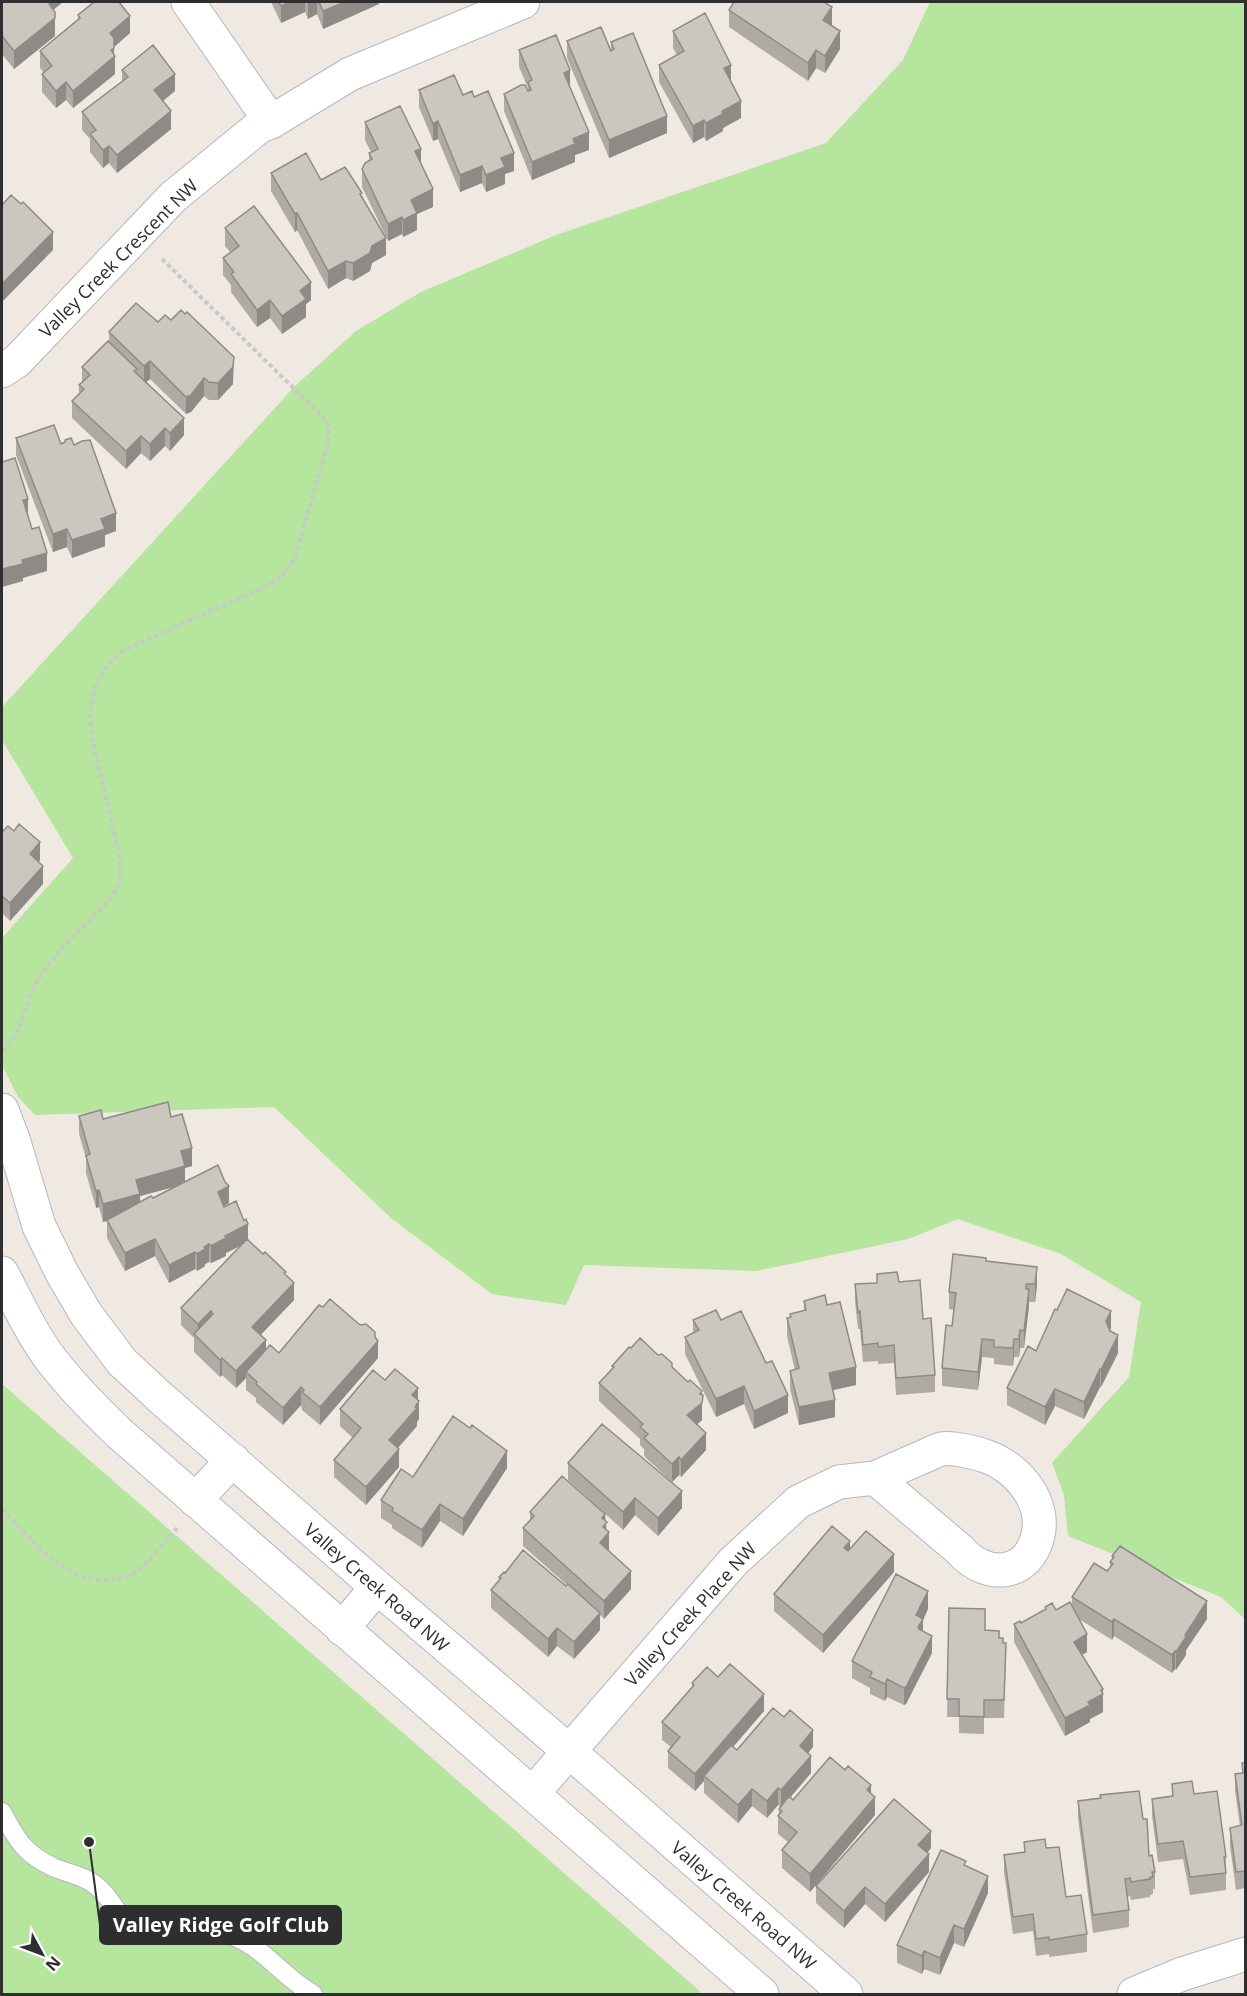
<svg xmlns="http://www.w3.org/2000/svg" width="1247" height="1996" font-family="'Open Sans',sans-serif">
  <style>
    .green { fill: #b6e59e }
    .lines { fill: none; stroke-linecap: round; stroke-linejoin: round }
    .lane-casing { stroke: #b4b7c1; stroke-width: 20 }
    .street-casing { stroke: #b4b7c1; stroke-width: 35 }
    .path { stroke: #c9c9c9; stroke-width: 4; stroke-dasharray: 4.5 3; stroke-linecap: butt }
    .lane { stroke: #fff; stroke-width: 18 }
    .street { stroke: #fff; stroke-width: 33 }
    .wall { fill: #afaba4; fill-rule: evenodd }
    .shaded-wall { fill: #8e8b86 }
    .building { fill: #cbc7bf; stroke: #8e8b86; stroke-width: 1.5 }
    .labels { text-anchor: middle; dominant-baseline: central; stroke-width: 4.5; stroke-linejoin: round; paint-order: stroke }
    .street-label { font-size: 18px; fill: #2e2e2e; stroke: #fff }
    .leader { fill: none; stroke: #2e2e2e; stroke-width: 2 }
    .callout-dot { fill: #2e2e2e; stroke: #fff; stroke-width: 2 }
    .callout { fill: #2e2e2e; stroke: #2e2e2e; stroke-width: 2 }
    .callout-label { font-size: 20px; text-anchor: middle; font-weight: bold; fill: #fff }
  </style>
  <rect width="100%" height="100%" fill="#efe9e1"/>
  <path class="green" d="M930 2H1245V1619L1221 1597 1068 1536 1064 1495 1052 1463 1129 1377 1141 1302 1061 1254 958 1219 908 1239 756 1271 584 1265 566 1305 492 1294 391 1218 274 1107 35 1115 18 1097 2 1065V938L73 858 2 740V707L296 385 356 331 421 292 556 235 826 143 903 60Z
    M2 1384 703 1994H2Z"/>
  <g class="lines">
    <g class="lane-casing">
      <path id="lane" d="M2 1812C17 1840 24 1854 55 1868 67 1873 82 1875 94 1884 117 1901 115 1922 147 1933 167 1934 220 1931 235 1937 265 1949 285 1979 313 1994"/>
    </g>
    <g class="street-casing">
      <path id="street" d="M188 2 271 122
        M2 371 17 361 173 197 260 126 271 122 350 74 523 2
        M2 1110 13 1139 39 1226 62 1273 86 1314 122 1362 162 1399 377 1587 569 1751 846 1994
        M2 1273C16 1300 29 1329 47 1354 68 1383 93 1408 119 1433L762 1994
        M195 1500 233 1460
        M342 1629 377 1587
        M533 1793 733 1562 798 1502 839 1482 875 1478 960 1550C983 1577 1023 1579 1036 1542 1050 1504 1017 1465 982 1455 973 1452 950 1447 942 1449 936 1450 930 1454 925 1456 908 1463 891 1471 875 1478
        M1134 1994 1182 1974 1246 1954"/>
    </g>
    <path class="path" d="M2 1051C19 1038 23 1013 31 994 48 955 84 928 112 897L119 884 120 858 92 738C87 701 94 674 124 650L266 586C280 579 287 571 295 558L328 443 329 426 320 414 161 258
      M2 1509C36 1543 71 1595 128 1576 142 1571 167 1540 177 1528"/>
    <use href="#lane" class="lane"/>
    <use href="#street" class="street"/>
  </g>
  <path class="wall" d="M2 2H63L53 9 55 29V36L14 69 2 54Z
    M271 2H379V4L323 29 317 14 308 19 305 12 281 23Z
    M729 10 832 25V26L840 49 825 73 816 68 808 81 729 27Z
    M78 15 130 33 114 47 115 74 73 108 66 100 56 108 42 92V74L44 73 40 68V51L78 19Z
    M673 31 731 81 741 118 723 128V131L706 141 704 137 693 143 659 82V65L677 55 673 48Z
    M567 41 611 51V42L667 133 609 158 567 58Z
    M519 50 570 87 589 150 575 155V162L532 180 504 111V94L528 91V88L519 67Z
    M122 70 175 91 163 101 171 129 117 173 109 163 103 168 90 152V139L82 130V112L122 81Z
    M419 90 474 97 514 171 505 174V184L486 192 482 183 460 192 438 139 433 141 419 107Z
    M365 122 421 163 433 207 417 214V230L403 237 402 234 388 241 362 187V169L369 160V153L371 152 365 140Z
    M271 173 321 180 362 196 386 255 372 263 370 271 353 281 346 278 328 289 297 230 295 232 271 191Z
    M225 228 311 300 306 304V317L282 334 270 318 257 327 231 292V285L223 275V258L230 252 225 246Z
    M158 322 233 384 218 400H209L204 396 191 412 186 414 150 379 146 382 184 435 170 451 165 446 150 461 141 453 126 469 72 418V401L79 394V385L82 383V367L109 342V332Z
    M16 438 61 444 65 443V440L74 445 116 531 105 535V546L72 558 67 547 53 552 16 455Z
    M2 829 40 860 38 862 43 884 10 921 2 913Z
    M79 1116 103 1119 171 1117 192 1166 185 1168V1182L229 1203 224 1206 248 1240 286 1275 294 1300 260 1335 266 1349 279 1353 323 1307 360 1325 375 1337 378 1358 320 1425 302 1410 301 1405 283 1425 256 1402V1398L246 1390V1378L236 1388 222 1375 220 1377 194 1352V1338L181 1325V1308L242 1245 226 1253V1256L211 1263 209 1262 205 1264V1266L197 1271 195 1269 169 1283 155 1256 125 1271 107 1238V1221L103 1222 99 1207 96 1208 86 1173V1158L79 1134ZM178 1186 153 1198 140 1202V1196Z
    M986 1261 1037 1285 1035 1302H1029L1024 1348H1020L1019 1357H1014L1013 1366 994 1364V1358L982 1357 978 1390 942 1386V1368L952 1326 954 1310 949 1309V1292Z
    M877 1274 899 1282 923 1319 935 1375V1392L896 1395 894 1363 878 1364V1361L863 1362 860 1329H858L855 1302V1284L877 1283Z
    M804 1301 827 1305 856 1385 833 1390 835 1417 799 1425 790 1389V1371L795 1370 787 1336V1318L790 1317V1314L804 1311Z
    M693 1320H721L788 1413 754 1429 744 1404 716 1417 685 1354V1337L693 1333Z
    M1111 1329 1110 1330 1118 1353 1101 1387H1100L1084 1419 1055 1406 1045 1425 1007 1405V1388L1036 1351Z
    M631 1348 672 1367 702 1420 697 1424 706 1450 681 1477 679 1475 672 1482 644 1456V1449L640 1445V1439L599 1401V1383L612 1369V1366Z
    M385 1380 418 1400 419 1419 417 1422V1426L398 1448 399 1467 366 1505 334 1477V1460L353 1438 340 1426V1409Z
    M568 1463 682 1508 658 1536 635 1515 623 1530 568 1480Z
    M507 1468 463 1536 440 1521 422 1548 392 1528V1525L381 1518V1500L413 1477Z
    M530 1512 605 1521 609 1550 608 1551 631 1589 604 1619 600 1615V1630L574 1659 557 1646 548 1657 491 1608V1590L499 1580V1577L505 1573 566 1586 567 1585 523 1546V1528L530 1521Z
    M850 1550 894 1572 823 1653 774 1611V1594Z
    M1112 1556 1207 1619 1186 1650V1655L1176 1670 1175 1669 1172 1673 1114 1636 1112 1640 1079 1619 1087 1652 1082 1655 1103 1712 1090 1719V1722L1065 1736 1014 1642V1624L1021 1623 1045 1610V1607L1056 1610 1072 1607V1597L1107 1571 1110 1567V1562L1112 1559Z
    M949 1608 999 1638 1003 1643H1006L1004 1718H984V1734L959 1733V1717H947Z
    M928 1609 923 1620V1631L932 1653 906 1704 904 1705 887 1697 885 1701 870 1694V1688L852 1678V1661Z
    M718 1677 764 1711 733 1747 737 1750 813 1747 808 1753 811 1773 790 1798 793 1800 871 1793 875 1815 810 1892 782 1868V1850L788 1842 778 1834V1816L779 1815V1809L780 1807 778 1805 767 1818 752 1806 738 1823 704 1793V1781L695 1791 668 1768V1751L671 1747 662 1740V1722L692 1687V1683Z
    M1242 1763H1245V1888L1236 1890 1230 1846V1828L1240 1826 1235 1791V1774L1242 1773Z
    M1172 1784 1194 1794 1226 1857V1890L1190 1895 1183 1859 1158 1862 1152 1816V1799L1172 1796Z
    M1078 1801 1149 1856 1155 1872V1889H1153V1894L1150 1895V1897L1131 1900 1130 1896 1127 1897 1129 1910V1927L1093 1933 1078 1818Z
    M1024 1842 1046 1848 1066 1897 1087 1934V1952L1049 1957V1954L1036 1956 1033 1931 1013 1934 1004 1872V1855L1024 1852Z
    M931 1848 927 1853 929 1872 885 1922 865 1904 844 1928 816 1903V1886Z
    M966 1865 988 1893 964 1947 954 1943 940 1975 924 1969 922 1974 897 1963V1945Z"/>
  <path class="shaded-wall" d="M48 2H63L52 11Z
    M290 2H305V12L281 23V6Z
    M308 2H317V14L308 19Z
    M345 2H379V4L323 29V11Z
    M832 7V25L823 38V20Z
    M55 12V36L14 69V51Z
    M130 16V33L114 47V57L115 56V74L73 108V91L110 33Z
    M840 31V49L825 73V56Z
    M816 50V68L808 81V63Z
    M731 65V82L724 68Z
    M570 70V88L564 73Z
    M175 74V91L154 108V90Z
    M66 82V100L56 108V91Z
    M741 101V118L723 128V131L706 141V123L722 111Z
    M171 111V129L117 173V155Z
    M667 116V133L609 158V140Z
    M704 120V137L693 143V126Z
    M438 121V139L433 141V124Z
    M589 132V150L575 155V162L532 180V162L573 139Z
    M109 146V163L103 168V150Z
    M421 149V166L415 151Z
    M514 153V171L505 174V184L486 192V175L501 158Z
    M482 166V183L460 192V175Z
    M433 189V207L417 214V230L403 237V220L411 200Z
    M297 213V230L295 232V214Z
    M402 217V234L388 241V224Z
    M53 232V250L2 302V284Z
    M386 238V255L372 263 370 271 353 281V263L372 246Z
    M346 261V278L328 289V271Z
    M311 282V300L306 304V317L282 334V316L300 291Z
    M270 300V318L257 327V310Z
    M234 357 233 384 218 400V383Z
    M150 361V379L144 384V366Z
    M204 378V396L191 412 186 414V397Z
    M184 418V435L170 451V433Z
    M165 428V446L150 461V444Z
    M141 436V453L126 469V451Z
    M28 499V516L23 500Z
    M116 513V531L105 535V546L72 558V540L101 519Z
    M67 529V547L53 552V534Z
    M47 553V571L23 578V581L2 587V569L22 560Z
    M40 842V860L30 872V854Z
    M43 866V884L10 921V903Z
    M192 1148V1166L185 1168V1184L140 1196V1212L103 1222V1204L136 1180 181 1151Z
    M229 1186V1203L218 1209V1192Z
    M99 1190V1207L96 1208V1191Z
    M248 1224V1242L226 1253V1256L211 1263V1246L225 1236Z
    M155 1239V1256L125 1271V1253Z
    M209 1244V1262L205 1264V1266L197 1271V1254L204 1247Z
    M195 1252V1269L169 1283V1265Z
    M1037 1267V1285L1035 1302V1284Z
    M294 1283V1300L252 1344V1327Z
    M1029 1289V1307L1024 1348V1331Z
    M211 1311V1329L198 1338V1324Z
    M1111 1311V1329L1106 1338V1321Z
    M1020 1330V1348L1019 1357V1339Z
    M1118 1335V1353L1101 1387V1370Z
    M982 1339V1357L978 1390V1372Z
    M1014 1339V1357L1013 1366V1348Z
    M266 1340V1358L246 1372V1378L236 1388V1371Z
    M378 1341V1358L320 1425V1407Z
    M222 1358V1375L220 1377V1360Z
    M856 1367V1385L829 1391V1373Z
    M1100 1369V1387L1084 1419V1402Z
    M744 1386V1404L716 1417V1399Z
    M301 1387V1405L283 1425V1408Z
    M418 1388V1403L419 1401V1419L417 1422V1426L389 1458V1440L412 1395Z
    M1055 1389V1406L1045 1425V1407Z
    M702 1391V1420L687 1433V1415Z
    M788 1395V1413L754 1429V1411Z
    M835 1400V1417L799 1425V1407Z
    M706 1433V1450L681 1477V1460Z
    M399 1449V1467L366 1505V1487Z
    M507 1451V1468L463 1536V1519Z
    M679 1457V1475L672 1482V1464Z
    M682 1491V1508L658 1536V1518Z
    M635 1498V1515L623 1530V1512Z
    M440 1504V1521L422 1548V1530Z
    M605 1514 607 1535 609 1532V1550L600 1561V1543L602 1518Z
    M850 1541V1559L844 1548Z
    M894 1554V1572L823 1653V1635Z
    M631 1571V1589L604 1619V1601Z
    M928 1591V1609L923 1620V1637L918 1644 916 1615Z
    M1207 1601V1619L1186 1650V1655L1176 1670V1652L1185 1635Z
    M600 1613V1630L574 1659V1642Z
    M1114 1619V1636L1112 1640V1622Z
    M557 1628V1646L548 1657V1639Z
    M1087 1634V1652L1074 1659V1642Z
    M932 1636V1653L906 1704 904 1705V1688Z
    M1175 1651V1669L1172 1673V1655Z
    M887 1679V1697L885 1701V1684Z
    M1103 1689V1712L1090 1719V1722L1065 1736V1718L1088 1702 1101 1690Z
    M764 1694V1711L706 1778 704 1776V1781L695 1791V1774Z
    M813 1730V1747L800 1763V1746Z
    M811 1756V1773L781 1808V1790Z
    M871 1785V1803L875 1797V1815L810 1892V1874Z
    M778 1788V1805L767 1818V1801Z
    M752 1789V1806L738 1823V1805Z
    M931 1831V1848L918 1863V1845Z
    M929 1854V1872L885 1922V1904Z
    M988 1876V1893L964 1947V1929Z
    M865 1887V1904L844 1928V1911Z
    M954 1925V1943L940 1975V1958Z
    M924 1951V1969L922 1974V1956Z"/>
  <path class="building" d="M2 2H51L49 4 55 12V18L14 51 2 36Z
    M94 2H119L130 16 110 33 114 38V48L111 50 115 56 73 91 66 82 56 91 42 74 52 66 40 51 80 18 78 15Z
    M279 2H290L281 6Z
    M319 2H345L323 11Z
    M734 2H824L832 7 823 20 840 31 825 56 816 50 808 63 729 10Z
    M705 13 731 65 724 68 741 101 722 111 723 114 706 123 704 120 693 126 659 65 684 51 673 31Z
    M601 27 611 51 614 49 611 42 633 33 667 116 609 140 567 41Z
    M556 35 570 70 564 73 589 132 573 139 575 144 532 162 504 94 521 85H525L528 91 531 90 528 82 532 80 519 50Z
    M153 45 175 74 154 90 171 111 117 155 109 146 103 150 90 134 96 130 82 112 128 77 122 70Z
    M454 75 463 95 472 91 474 97 488 91 514 153 501 158 505 167 486 175 482 166 460 175 438 121 433 124 419 90Z
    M400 106 421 149 415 151 433 189 411 200 417 213 403 220 402 217 388 224 362 169 365 163 372 159 369 153 378 149 365 122Z
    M306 153 321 180 345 167 362 193 360 194 386 238 372 246 370 253 353 263 346 261 328 271 297 213 295 214 271 173Z
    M11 195 21 204 23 202 53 232 2 284V205Z
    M254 206 311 282 300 291 306 299 282 316 270 300 257 310 231 274 234 272 223 258 239 246 225 228Z
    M136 303 158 322 165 315 171 320 181 310 185 314 187 312 234 357 233 367 218 383 209 382 204 378 191 395 186 397 150 361 144 366 109 332Z
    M108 341 137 369 134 371 184 418 170 433 165 428 150 444 141 436 126 451 72 401 84 389 79 385 90 375 82 367Z
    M54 425 61 444 65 442V440L71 438 74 445 82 441 90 440 116 513 101 519 105 529 72 540 67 529 53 534 16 438Z
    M15 458 28 499 23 500 32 529 39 527 47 553 22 560 23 564 2 569V462Z
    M19 824 40 842 30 854 43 866 10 903 2 896V829L3 831 8 826 14 831Z
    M168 1102 171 1117 182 1114 192 1148 181 1151 185 1166 136 1180 140 1194 103 1204 99 1190 96 1191 86 1156 90 1154 79 1116 101 1110 103 1119Z
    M218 1165 225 1182 229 1186 218 1192 224 1207 236 1201 244 1221 246 1219 248 1224 225 1236 226 1238 211 1246 209 1244 204 1247 205 1249 197 1254 195 1252 169 1265 155 1239 125 1253 107 1220 151 1196 153 1198Z
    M247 1239 263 1254 265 1252 286 1272 284 1273 294 1283 252 1327 266 1340 236 1371 222 1358 220 1360 194 1334 213 1314 211 1311 198 1324 181 1308Z
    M953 1254 986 1258V1261L1037 1267 1035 1284H1026V1289H1029L1024 1331 1020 1330 1019 1339H1014L1013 1348 994 1347V1340L982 1339 978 1372 942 1368 946 1325 952 1326 956 1293 949 1292Z
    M897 1272 899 1282 920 1280 923 1319 931 1318 935 1375 896 1378 894 1345 878 1347V1343L863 1345 860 1311 858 1312 855 1284 877 1283V1274Z
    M1067 1289 1111 1311 1106 1321 1110 1331 1118 1335 1101 1370 1100 1369 1084 1402 1055 1389 1045 1407 1007 1388 1028 1346 1036 1351 1055 1309 1057 1310Z
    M825 1295 827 1305 840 1302 856 1367 829 1373 835 1400 799 1407 790 1371 799 1368 787 1318 791 1317 790 1314 806 1310 804 1301Z
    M330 1299 360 1325 366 1324 375 1332V1337L378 1341 320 1407 302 1392 304 1390 301 1387 283 1408 256 1384 257 1382 246 1372 270 1345 279 1353 319 1305 323 1307Z
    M716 1310 721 1320 741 1311 766 1363 772 1361 788 1395 754 1411 744 1386 716 1399 685 1337 699 1330 693 1320Z
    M640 1338 658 1355 662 1354 672 1363V1367L688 1382 690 1380 702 1391 700 1394 703 1395 702 1403 687 1415 706 1433 681 1460 679 1457 672 1464 644 1438 648 1434 640 1427 643 1424 599 1383 614 1367 612 1366 629 1347 631 1348Z
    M395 1369 418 1388 412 1395 419 1401 415 1407 417 1408 389 1440 399 1449 366 1487 334 1460 361 1428 340 1409 373 1370 385 1380Z
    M453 1416 470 1428 472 1425 507 1451 463 1519 440 1504 422 1530 392 1511 393 1508 381 1500 401 1469 413 1477Z
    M602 1424 682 1491 658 1518 635 1498 623 1512 568 1463Z
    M562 1476 605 1514 602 1518 607 1522 603 1527 609 1532 600 1543 631 1571 604 1601 523 1528 534 1516 530 1512Z
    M832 1526 850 1541 844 1548 848 1551 866 1531 894 1554 823 1635 774 1594Z
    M1120 1546 1207 1601 1185 1635 1186 1637 1176 1652 1175 1651 1172 1655 1114 1619 1112 1622 1072 1597 1094 1563 1107 1571 1113 1564 1110 1562 1114 1557 1112 1556Z
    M523 1550 566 1586 568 1584 600 1613 574 1642 557 1628 548 1639 491 1590 501 1578 499 1577 504 1572 505 1573Z
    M896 1574 928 1591 916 1615 923 1619 918 1627 919 1629 932 1636 906 1687 904 1688 887 1679 885 1684 870 1677 872 1672 852 1661Z
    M1070 1602 1087 1634 1074 1642 1103 1689 1101 1690 1103 1694 1088 1702 1090 1705 1065 1718 1014 1624 1020 1621 1021 1623 1046 1609 1045 1607 1052 1603 1056 1610Z
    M949 1608 985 1609V1630L999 1631V1638H1003V1643H1006L1004 1700H984V1717L959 1716V1699H947Z
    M730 1664 764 1694 695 1774 668 1751 680 1737 662 1722 694 1685 692 1683 707 1667 718 1677Z
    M773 1708 784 1717 790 1710 813 1730 800 1746 811 1756 781 1790 778 1788 767 1801 752 1789 738 1805 704 1776 731 1745 737 1750Z
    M830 1757 845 1770 848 1766 871 1785 867 1790 875 1797 810 1874 782 1850 797 1832 778 1816 782 1811 779 1809 789 1796 793 1800Z
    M1242 1763H1245V1871L1236 1872 1230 1828 1242 1825 1235 1774 1243 1773Z
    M1192 1781 1194 1794 1217 1791 1226 1857H1224L1226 1873 1190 1877 1183 1841 1158 1844 1152 1799 1173 1796 1172 1784Z
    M1139 1791 1143 1819H1147L1149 1856 1152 1855 1155 1872H1152L1153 1877H1150V1879L1131 1882 1130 1878 1125 1879 1129 1910 1093 1915 1078 1801 1101 1798 1100 1795Z
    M894 1799 931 1831 918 1845 929 1854 885 1904 865 1887 844 1911 816 1886Z
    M1045 1839 1046 1848 1059 1847 1066 1897 1081 1895 1087 1934 1049 1940V1937L1036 1939 1033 1914 1013 1917 1004 1855 1025 1852 1024 1842Z
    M941 1850 966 1861 964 1865 988 1876 964 1929 954 1925 940 1958 924 1951 922 1956 897 1945Z"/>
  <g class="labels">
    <g class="street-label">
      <text transform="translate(118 258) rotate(-45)">Valley Creek Crescent NW</text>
      <text transform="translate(377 1587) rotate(41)">Valley Creek Road NW</text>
      <text transform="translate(690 1614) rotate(-48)">Valley Creek Place NW</text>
      <text transform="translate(744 1905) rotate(41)">Valley Creek Road NW</text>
    </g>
  </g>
  <path class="leader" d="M89 1842L100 1925"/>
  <circle class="callout-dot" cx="89" cy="1842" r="6"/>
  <rect class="callout" x="100" y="1906" width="241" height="38" rx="6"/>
  <g class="callout-label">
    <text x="221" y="1932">Valley Ridge Golf Club</text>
  </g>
  <rect width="1247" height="1996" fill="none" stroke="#2e2e2e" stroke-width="6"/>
  <g transform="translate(42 1954) rotate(131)" stroke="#ffffff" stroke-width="4.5" paint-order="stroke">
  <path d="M0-4.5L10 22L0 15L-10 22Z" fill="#2e2e2e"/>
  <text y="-9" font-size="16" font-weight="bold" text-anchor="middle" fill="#2e2e2e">N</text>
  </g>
</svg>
